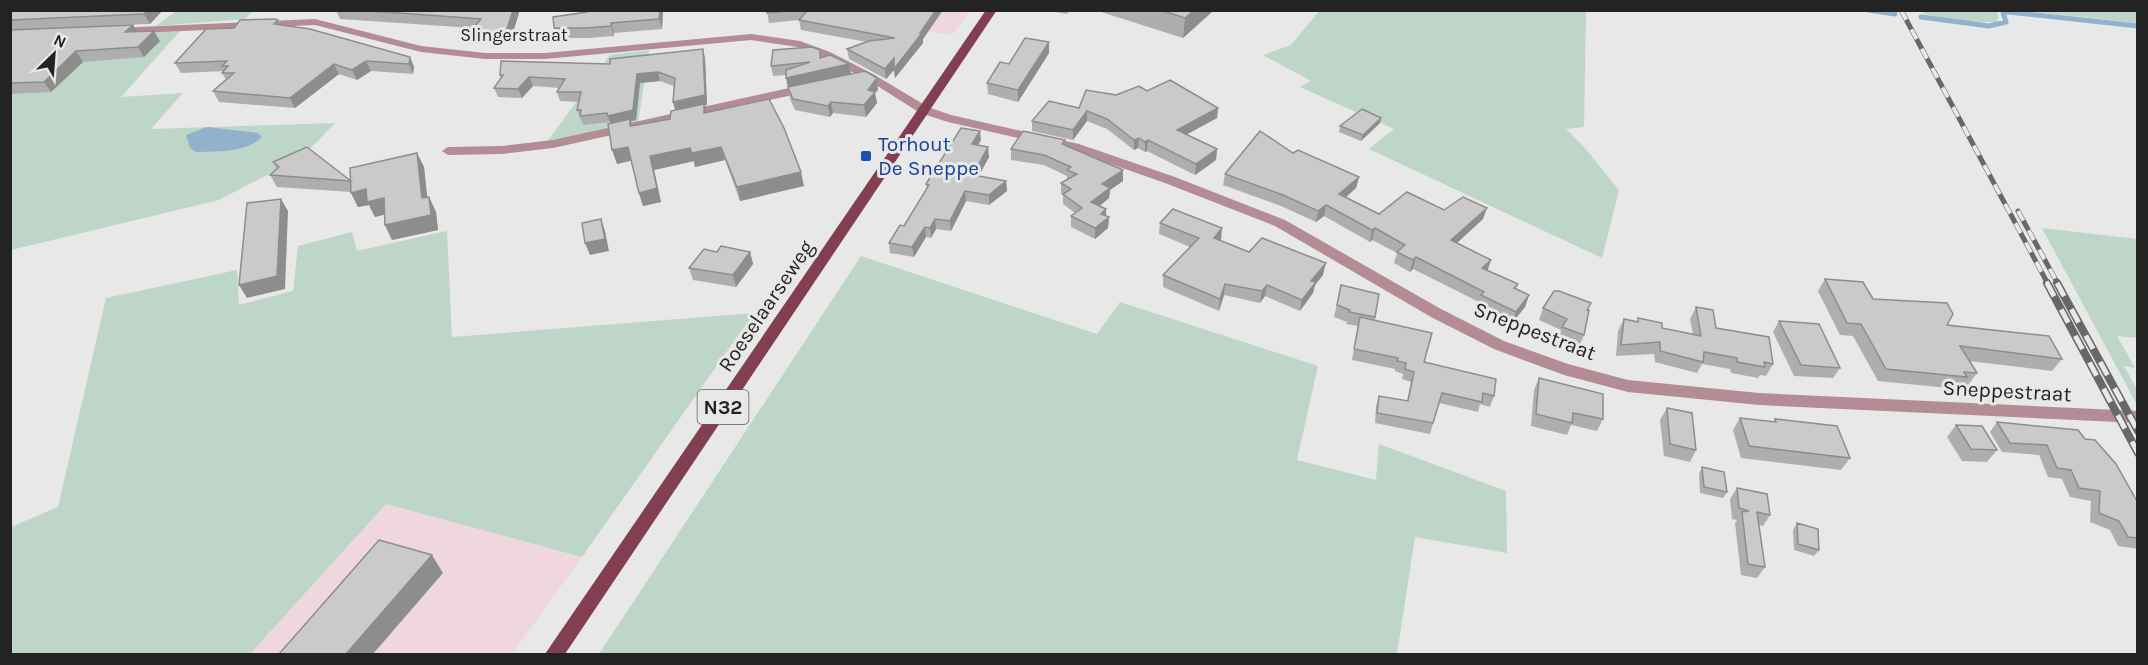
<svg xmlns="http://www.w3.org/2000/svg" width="2148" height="665" font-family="Karla,sans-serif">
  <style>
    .commercial { fill: #f0d6df }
    .green { fill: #bdd6c7 }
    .water { fill: #91b2ca }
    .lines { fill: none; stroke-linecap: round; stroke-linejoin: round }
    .stream { stroke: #91b2ca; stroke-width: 5 }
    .minor { fill: #b48c95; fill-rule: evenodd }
    .primary { fill: #823f51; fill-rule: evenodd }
    .rail-far1-casing { stroke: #686869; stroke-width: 5 }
    .rail-casing { stroke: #686869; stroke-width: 8 }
    .rail-far1 { stroke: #e8e8e9; stroke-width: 4; stroke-dasharray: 11; stroke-linecap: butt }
    .rail { stroke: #e8e8e9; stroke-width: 5; stroke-dasharray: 15; stroke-linecap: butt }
    .wall { fill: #aeaeae; fill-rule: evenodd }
    .shaded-wall { fill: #8d8d8d }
    .building { fill: #cacaca; stroke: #8d8d8d; stroke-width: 1.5 }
    .transit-dot { fill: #1a4fb4; stroke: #e8e8e9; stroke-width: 2 }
    .labels { text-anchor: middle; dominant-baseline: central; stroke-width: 6; stroke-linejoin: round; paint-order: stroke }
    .far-street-label { font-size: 18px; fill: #232323; stroke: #e8e8e9 }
    .shield { fill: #e8e8e9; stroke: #5e5e5e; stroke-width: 1.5 }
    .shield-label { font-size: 20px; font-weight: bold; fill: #232323 }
    .transit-label { font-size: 21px; fill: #164399; stroke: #e8e8e9; text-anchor: start }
    .street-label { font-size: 21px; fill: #232323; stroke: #e8e8e9 }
  </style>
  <rect width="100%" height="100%" fill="#e8e8e9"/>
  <path class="commercial" d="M851 11H970L952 35 844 18Z
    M386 504 582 557 512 654H250Z"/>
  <path class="green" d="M176 11H253L245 19 156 26Z
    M1319 11H1586L1584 127 1566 129 1584 147 1619 190 1602 258 1369 149 1394 129 1300 87 1311 81 1263 55 1291 45Z
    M1923 11H2001L1997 12 1999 17 1996 22C1972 23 1949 19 1925 14Z
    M2023 11H2137V23L2027 11Z
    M180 31 121 97 183 93 151 129 335 123 303 156 219 200 11 250V86L61 36Z
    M649 50 638 123 547 142 610 55Z
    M2042 228 2137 239V338L2117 336 2135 368 2124 366 2137 390V405Z
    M447 231 452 337 754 313 582 557 386 504 250 654H11V527L58 507 106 298 237 270 239 305 293 291 298 246 352 232 357 251Z
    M861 256 1097 334 1120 302 1318 366 1297 460 1376 480 1379 444 1506 491 1507 553 1415 537 1397 654H599Z"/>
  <path class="water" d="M207 127 258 133 262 137C245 153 219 151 196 152L190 148 186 135Z"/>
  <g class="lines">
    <path class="stream" d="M1868 10 1895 14
      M1921 17 1989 26 2006 22 2003 12H2009L2138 26"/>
    <path class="minor" d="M315 19 421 46 485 53H545L751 34 800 41 830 52 873 74 928 107 951 115 1079 144 1175 177 1285 220 1441 309 1504 341 1568 364 1628 380 1759 393 2138 411V423L1759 405 1628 392 1564 375 1494 349 1431 317 1275 226 1165 183 1071 150 948 122 920 113 865 78 798 47 751 40 545 59H485L421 52 315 25 115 34 109 31 115 28Z
      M807 84 811 85V91L553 148 502 154 448 155 442 151 448 147 502 146 553 140Z"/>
    <path class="primary" d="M986 10H997L565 654H545Z"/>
    <g class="rail-far1-casing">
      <path id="rail-far1" d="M1901 10 2048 284
        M2018 211 2058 284"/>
    </g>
    <g class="rail-casing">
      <path id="rail" d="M2047 283 2138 453
        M2057 283 2138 431"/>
    </g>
    <use href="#rail-far1" class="rail-far1"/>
    <use href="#rail" class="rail"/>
  </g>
  <path class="wall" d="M10 10H163L150 24 118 25 137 31 160 41 144 57 83 62 51 92 10 94Z
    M336 10H518L519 13 510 42 472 44 468 34 473 28 340 19Z
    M587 10H663L662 29 614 33V36L589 38H558L554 28 587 12Z
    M767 10H943L923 39V43L895 78 894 70 886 79 849 59 847 49 867 42 801 30 799 20 769 23Z
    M1042 10H1069L1067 14Z
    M1095 10H1214L1183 38Z
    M280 25 410 57 414 67 413 74 371 71 357 80 339 74 295 108 219 102 213 91 226 80 222 73 224 71 181 73 175 63 234 28Z
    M820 50 821 58 849 64 851 74 878 90 875 93 877 103 866 117 833 113 830 117 795 110 790 99 786 75 773 76 771 66Z
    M1049 53 1018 102 988 94 987 83 1009 64Z
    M705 58 707 105H705L706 112 804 186 740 201 725 160 695 167 694 161 654 170 661 202 643 206 639 193 631 161 617 164 610 122 583 125 577 110 579 102 560 101 557 92 559 88 533 86 522 98 498 97 494 88 501 78 500 75 610 64ZM660 81 674 86 673 102 675 110 670 119 632 126 631 121 636 120 640 83Z
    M1147 91 1218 108 1217 118 1186 135 1217 149 1216 160 1195 175 1147 151 1145 152 1138 148 1134 150 1107 129 1087 121 1073 140 1032 131V121L1079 108 1116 95Z
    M1381 118 1380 123 1361 141 1339 132 1340 126Z
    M981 140 978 145 989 157 978 176 1006 181 1007 191 989 205 966 201 951 231 936 229 931 238 926 237 914 257 890 253 889 243 904 226 927 189 926 184Z
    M1065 145 1123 181 1110 190 1109 198 1100 206 1106 209V216L1109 217 1108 228 1095 239 1071 227V216L1075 213 1063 204V195L1061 194V183L1067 179V176L1044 165 1011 160V149Z
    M417 153 424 167 427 197H429L436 212 438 230 392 240 385 225 384 214 375 217 369 205 358 207 351 192 277 187 270 175 277 169 273 162 351 181Z
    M1293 153 1359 177 1356 188 1346 197 1379 214 1444 210 1483 219 1457 243 1488 271 1518 284 1516 289 1529 295 1525 307 1512 323 1478 306 1479 302 1413 269 1410 272 1394 263 1397 253 1372 240 1370 242 1324 216 1316 222 1281 206 1223 185 1225 174Z
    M1160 223 1221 240 1220 241 1249 252 1323 275 1315 285 1313 293 1300 311 1265 296 1260 303 1224 295 1219 311 1163 287V275L1190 247 1159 234Z
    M717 252H750L753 264 736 287 693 280 689 268Z
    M1825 279 1873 299 1947 325 2062 359 2052 371 1969 361 1977 373 1968 385 1961 384 1958 389 1878 381 1853 336 1840 335 1818 291Z
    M1341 285 1379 294 1375 320 1424 362 1494 396 1490 407 1480 404 1478 412 1439 403 1430 434 1375 423 1376 406 1379 396 1407 401 1411 382 1402 379 1403 374 1395 371V369L1352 360 1358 326 1346 324 1347 322 1334 317Z
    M1696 307 1716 328 1773 364 1766 376 1760 375 1758 378 1731 373 1730 369 1702 364 1697 373 1655 362 1654 354 1616 356 1618 331 1624 319 1636 322 1638 318 1662 328 1693 334 1690 319Z
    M1543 308 1588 310 1584 335 1579 347 1557 339 1561 330 1539 320Z
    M1779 321 1840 368 1833 378 1794 376 1773 332Z
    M1539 378 1603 419 1597 431 1571 425 1567 435 1531 426 1534 390Z
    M1667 408 1696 450 1690 462 1664 456 1660 420Z
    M1740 418 1773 422 1775 419 1850 458 1841 470 1741 458 1733 430Z
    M1997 422 2085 439 2138 503V549L2118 546 2110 530 2090 522 2091 501 2070 497 2062 479 2048 477 2039 455 2002 452 1990 432Z
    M1956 425 1997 450 1987 462 1962 461 1947 437Z
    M1702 467 1727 492 1723 498 1700 493 1699 474Z
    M1737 488 1770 515 1763 526 1759 525 1765 567 1757 578 1741 575 1735 523 1737 520 1732 519 1730 499Z
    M1797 523 1819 550 1814 556 1794 550 1793 530Z"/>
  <path class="shaded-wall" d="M147 10H163L150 24 144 14Z
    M513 10H518L519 13 510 42 506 32Z
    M660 10H663L662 29 659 19Z
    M936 10H943L923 39V43L895 78 894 70 886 79 885 69 894 58 920 33Z
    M1194 10H1214L1183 38 1185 18Z
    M611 23 614 33V36L611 26Z
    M133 25 139 35 125 32Z
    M154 31 160 41 144 57 138 47Z
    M1049 42V53L1018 102V90Z
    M703 49 705 58 707 105H705L707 117 676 112 673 102Z
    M76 51 83 62 51 92 44 82Z
    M410 57 414 67 413 74 409 64Z
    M366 61 371 71 357 80 352 70Z
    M334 64 339 74 295 108 290 98Z
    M849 64 851 74 788 88 786 78Z
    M658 72 660 81 640 83 636 120 631 121 634 133 611 125 608 116 637 74Z
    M529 77 533 86 522 98 518 89Z
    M877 78 878 90 875 93 877 103 866 117 864 105 868 90Z
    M831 102 833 113 830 117 828 106Z
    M1218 108 1217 118 1176 140 1177 130Z
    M1087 111V121L1073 140V130Z
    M1381 118 1380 123 1361 141 1363 135Z
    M980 131 981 140 973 154 972 144Z
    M1139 138 1138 148 1134 150V140Z
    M1148 140 1147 151 1145 152V142Z
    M628 147 632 160 617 164 612 150Z
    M721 147 725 160 695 167 692 153Z
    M988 147 989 157 974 185 973 175Z
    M690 148 694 161 654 170 661 202 643 206 639 193 650 156Z
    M1217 149 1216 160 1195 175 1196 164Z
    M417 153 424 167 429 213 422 198Z
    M1123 170V181L1110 190 1109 198 1091 213V202L1102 184Z
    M801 172 804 186 740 201 737 187Z
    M1359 177 1356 188 1337 205 1339 194Z
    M1006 181 1007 191 989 205V195Z
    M366 189 384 198 391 213 375 217 369 205 358 207 351 193Z
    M965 191 966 201 951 231 950 221Z
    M429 197 436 212 438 230 392 240 385 225Z
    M281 199 288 211 285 289 247 298 239 285Z
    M1326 205 1324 216 1316 222 1318 211Z
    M1487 208 1483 219 1448 251 1451 240Z
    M1106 209V219L1109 217 1108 228 1095 239V228L1101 214Z
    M601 219 605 231 609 251 590 255 585 243Z
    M935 219 936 229 931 238 930 228Z
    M925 227 926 237 914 257 912 247Z
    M1222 228 1221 240 1212 250 1214 238Z
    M1375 228 1372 240 1370 242 1372 230Z
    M750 252 753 264 736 287 733 275Z
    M1416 257 1413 269 1410 272 1413 260Z
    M1491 260 1487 272 1482 268Z
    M1326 263 1323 275 1315 285 1313 293 1300 311 1302 300 1311 281Z
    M1225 284 1224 295 1219 311 1220 299Z
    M1267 285 1265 296 1260 303 1262 291Z
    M1529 295 1525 307 1512 323 1516 312Z
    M432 555 443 573 373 654H346Z"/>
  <path class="building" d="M10 10H147L144 14 10 20Z
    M358 10H513L506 32 468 34 481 19Z
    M587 10H660L659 19 611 23V26L586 28H554L553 17 587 12Z
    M767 10H797L767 13Z
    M808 10H936L920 33H922L894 69V58L885 69 847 49 869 41 895 38 799 20Z
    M1160 10H1194L1185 18Z
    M275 19 278 20 274 24 310 29 410 57 409 64 366 61 352 70 334 64 290 98 213 91 234 73H222L228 66H222L227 61 175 63 206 29 234 28 240 20Z
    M133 25 125 32 154 31 138 47 76 51 44 82 10 83V30Z
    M1025 38 1049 42 1018 90 987 83 1000 62 1009 64Z
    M812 47 820 50V58L830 55 849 64 786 78V70L810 62 771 66 773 50Z
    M703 49 705 95 673 102 675 78 658 72 637 74 633 110 608 116 607 113 580 116 581 110H577L581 92H557L565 79 529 77 518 89 494 88 503 75H500L501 61 610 64V59Z
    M865 71 877 78 868 90 875 92 864 105 831 102 828 106 793 99 788 87Z
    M1170 80 1218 108 1177 130 1217 149 1196 164 1148 140 1145 142 1139 138 1134 140 1107 119 1087 111 1073 130 1032 121 1049 101 1079 108 1086 90 1116 95 1139 86 1147 91Z
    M769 99 784 128 801 172 737 187 721 147 692 153 690 148 650 156 657 188 639 193 628 147 612 150 608 124 630 119V126L670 119 671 111 704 104V113Z
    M1362 109 1381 118 1363 135 1340 126Z
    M961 128 980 131 972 144 988 147 973 175 1006 181 989 195 965 191 950 221 935 219 930 228 925 227 912 247 889 243 900 225 904 226 929 185 926 184Z
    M1023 131 1065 140 1062 144 1123 170 1102 184 1110 188 1091 202 1106 209 1101 214 1109 217 1095 228 1071 216 1082 208 1063 194 1071 189 1061 183 1077 174 1067 170 1071 167 1044 155 1011 149Z
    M1260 131 1293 153 1298 150 1359 177 1339 194 1379 214 1407 192 1444 210 1463 197 1487 208 1451 240 1491 260 1482 268 1518 284 1514 288 1529 295 1516 312 1481 295 1484 292 1416 257 1413 260 1397 252 1405 245 1375 228 1372 230 1326 205 1318 211 1283 195 1225 174Z
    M307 147 351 181 270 175 279 167 273 162Z
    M417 153 422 198 429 197 431 215 385 225 384 198 367 202 366 189 351 193 350 168Z
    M281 199 277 276 239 285 247 203Z
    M1173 209 1222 228 1214 238 1249 252 1262 238 1326 263 1311 281 1316 282 1302 300 1267 285 1262 291 1225 284 1220 299 1163 275 1199 238 1160 223Z
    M601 219 605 239 585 243 582 223Z
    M721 246 750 252 733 275 689 268 704 249 717 252Z
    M1825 279 1863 282 1873 299 1947 303 1953 314 1947 325 2049 336 2062 359 1960 346 1977 373 1964 372 1967 377 1886 369 1861 324 1847 323Z
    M1341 285 1379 294 1375 317 1349 312 1350 310 1337 305Z
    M1554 291H1559L1591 303 1587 310H1589L1584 335 1562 327 1567 319 1543 308Z
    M1696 307 1713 310 1716 328 1769 337 1773 364 1764 362 1765 367 1737 362V358L1704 352 1703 362 1660 351V342L1621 345 1624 319 1638 322V318L1662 323V328L1701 336Z
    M1360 317 1432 333 1424 362 1496 379 1494 396 1483 393 1482 402 1442 393 1433 423 1377 413 1379 396 1408 401 1414 372 1405 369 1406 363 1397 361 1398 358 1354 349Z
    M1779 321 1819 324 1840 368 1801 365Z
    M1539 378 1603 394V419L1573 413 1572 423 1536 414Z
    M1667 408 1692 413 1696 450 1670 444Z
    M1740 418 1776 422 1775 419 1837 426 1850 458 1749 446Z
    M1997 422 2078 430 2085 439 2095 440 2116 464 2138 503V538L2128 537 2119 521 2099 513 2100 491 2079 488 2071 470 2057 468 2047 445 2010 443Z
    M1956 425 1982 426 1997 450 1971 449Z
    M1702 467 1724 472 1727 492 1704 487Z
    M1737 488 1767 494 1770 515 1757 512 1765 567 1748 564 1742 512 1749 511 1739 508Z
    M1797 523 1818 529 1819 550 1798 544Z
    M379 540 432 555 346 654H279Z"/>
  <rect class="transit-dot" x="860" y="150" width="12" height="12" rx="3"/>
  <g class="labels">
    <g class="far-street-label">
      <text x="514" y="35">Slingerstraat</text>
    </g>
    <rect class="shield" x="697.5" y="390" width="51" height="34" rx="4.5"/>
    <g class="shield-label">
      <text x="723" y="407">N32</text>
    </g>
    <g class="transit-label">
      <text x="878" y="144">Torhout<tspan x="878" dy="24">De Sneppe</tspan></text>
    </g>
    <g class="street-label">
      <text transform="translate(766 306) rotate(-56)">Roeselaarseweg</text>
      <text transform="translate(1535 331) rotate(21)">Sneppestraat</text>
      <text transform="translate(2007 391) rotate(3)">Sneppestraat</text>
    </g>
  </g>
  <rect width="2148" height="665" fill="none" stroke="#232323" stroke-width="24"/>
  <g transform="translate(54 54) rotate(25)" stroke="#e8e8e9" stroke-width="4.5" paint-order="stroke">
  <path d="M0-4.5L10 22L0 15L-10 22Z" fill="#232323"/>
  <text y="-9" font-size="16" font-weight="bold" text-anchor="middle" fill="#232323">N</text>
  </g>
</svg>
